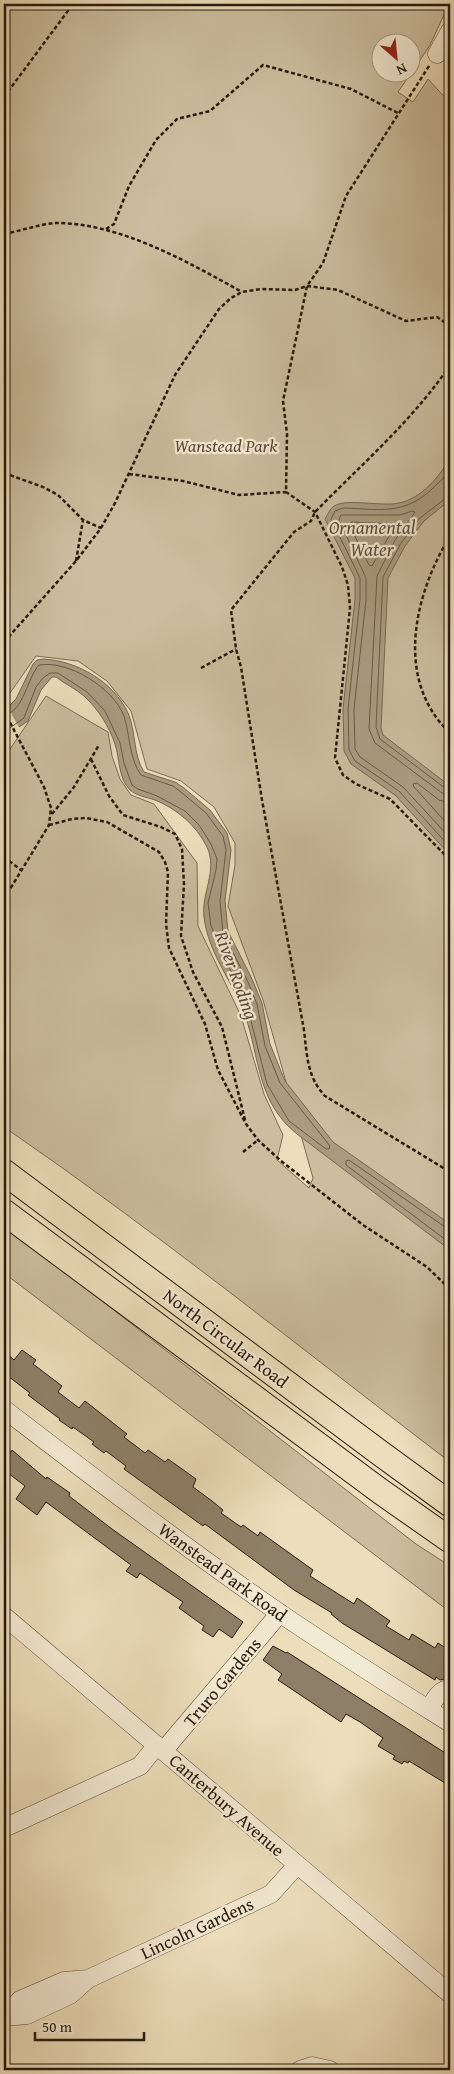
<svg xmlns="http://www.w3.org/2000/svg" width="454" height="2074" font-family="'Gentium Book Plus',serif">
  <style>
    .green { fill: #cbbd9e; stroke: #796c56 }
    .water { fill: #aa9b80; stroke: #766752 }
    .pier { fill: #eddebb }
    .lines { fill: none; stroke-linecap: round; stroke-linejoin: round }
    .shore { stroke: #685a47; stroke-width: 1 }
    .building { fill: #8e8068; stroke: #271a0e }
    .minor-casing { stroke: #584b39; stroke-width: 19 }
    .highway-casing { stroke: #271a0e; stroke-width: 27 }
    .path { stroke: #271a0e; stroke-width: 2.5; stroke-dasharray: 4 2.5; stroke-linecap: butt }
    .minor { stroke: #f3ead3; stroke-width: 18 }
    .highway { stroke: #eddebb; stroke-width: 25 }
    .labels { text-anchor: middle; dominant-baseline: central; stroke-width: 4.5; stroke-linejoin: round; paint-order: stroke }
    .park-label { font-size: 18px; font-style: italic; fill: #584b39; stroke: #f3ead3 }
    .street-label { font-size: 18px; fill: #271a0e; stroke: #f3ead3 }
    .water-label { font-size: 19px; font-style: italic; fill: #5b4e3c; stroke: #f3ead3 }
  </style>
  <rect width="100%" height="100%" fill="#eddebb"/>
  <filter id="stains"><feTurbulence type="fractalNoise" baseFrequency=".004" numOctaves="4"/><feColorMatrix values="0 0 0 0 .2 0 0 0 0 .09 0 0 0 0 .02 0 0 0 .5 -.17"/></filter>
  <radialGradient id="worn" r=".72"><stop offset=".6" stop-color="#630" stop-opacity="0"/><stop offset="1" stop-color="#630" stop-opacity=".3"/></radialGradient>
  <path class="green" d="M4 4H449L430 45 412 72V42H382V72L411 73 398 92 413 102 428 79 450 103V1462C303 1350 157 1232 4 1127V751L8 752 46 696 108 732 112 756 120 779 131 795 154 804 197 863 198 926 241 1016 264 1094 283 1135 277 1160 309 1188 313 1178 263 1000 228 906 235 865V843L214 807 181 781 147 769 131 711 107 681 78 661 36 656 10 693 4 698Z
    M4 1225 416 1544 450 1566V1612L4 1273Z"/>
  <path class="water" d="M450 458V500L424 521 405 546 388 578 381 728 383 735 450 786V855L395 795 351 764 344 751 343 709 355 599V578L325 519C328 514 330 509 334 506 346 498 383 507 399 503 421 499 440 476 450 458Z
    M44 659C77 661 114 682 128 713 136 731 133 755 144 772L175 782 184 788 210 810 227 833 231 850 225 901 228 931 252 979 262 1003 270 1044 285 1081 333 1142 450 1224V1250L297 1134C257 1102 260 1059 245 1015 233 982 208 953 204 917 201 893 218 871 207 847 196 825 177 809 155 800 146 797 137 796 130 790 118 778 120 759 115 744 109 726 98 709 84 696 76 689 65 684 56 677H52L41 690 28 721 4 737V711L16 699 33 664 37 660Z"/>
  <path class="pier" d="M7 706 20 729 12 735 4 721V708Z"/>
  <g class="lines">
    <path class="shore" d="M450 468C446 476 439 483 432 489 403 516 379 509 343 508L335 511 331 519 360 578V599L348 709 349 750 355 761 399 791 450 847
      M450 497 446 498 420 518 401 543 383 577 376 727 380 739 445 788 450 789
      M352 522 396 524 372 566 369 565 350 526Z
      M4 715C24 712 27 678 39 665 69 660 113 688 124 716 130 735 129 758 141 775L173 786 181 792 206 813 223 836 226 850 220 901 223 933 248 982 257 1004 265 1046 280 1083 330 1146 329 1149H326L289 1121 267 1084 249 1013 211 926 208 903 216 870 217 859 211 844 199 825 185 811 157 796 138 789 132 785 124 763 120 743 105 711 87 692 58 673H50L43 678 36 687 24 718 4 732
      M450 795 442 793 375 743 369 729 377 576 395 540 415 512 412 511 400 515H341L339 520 366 578V600L354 709 355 749 360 757 403 787 450 838
      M450 803 439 800 417 783 413 784 414 787 450 827
      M450 1228 445 1227 349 1160 346 1161V1165L450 1243"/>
  </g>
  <path class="building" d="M22 1350 36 1360 33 1364 62 1386 58 1392 79 1408 85 1401 127 1434 124 1437 145 1453 148 1450 165 1462 168 1459 196 1479 193 1487 212 1501 223 1510 221 1513 241 1527 243 1525 258 1536 260 1532 313 1570 310 1576 354 1604 357 1598 390 1621 386 1626 409 1640 412 1634 435 1648 438 1643 450 1651 449 1678 440 1680 436 1677 435 1680 342 1623 331 1614 332 1613 294 1590 205 1524 203 1526 124 1469 126 1466 106 1451 104 1453 92 1444 94 1442 73 1427 72 1429 59 1420 60 1419 28 1395 30 1393 4 1373V1351L14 1360Z
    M4 1446 11 1452 12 1450 46 1479 47 1477 70 1493 69 1496 112 1529 243 1622 232 1638 219 1629 213 1637 202 1630 204 1626 179 1608 183 1602 140 1573 137 1578 126 1571 131 1565 46 1502 37 1515 16 1499 25 1486 4 1470Z
    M273 1646 286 1653 287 1652 450 1756V1786L409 1761 408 1763 404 1761 402 1764 393 1759 395 1756 378 1746 383 1738 360 1722 346 1714 341 1722 278 1680 282 1674 263 1660Z"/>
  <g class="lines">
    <g class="minor-casing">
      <path id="minor" d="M437 54 450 31
        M4 1409C95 1479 187 1549 281 1614 337 1652 393 1687 450 1723
        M4 1616 450 1994
        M429 1709C434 1701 439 1689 450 1689
        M164 1750 280 1613
        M4 1828 140 1766 157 1745
        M4 2016 20 2000 64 1981 88 1979 271 1894 297 1865
        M4 2017 27 2015 70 1995 88 1979
        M300 2070 312 2066 330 2070"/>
    </g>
    <g class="highway-casing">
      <path id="highway" d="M4 1172 380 1453 450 1504
        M4 1212 380 1491 450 1540"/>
    </g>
    <path class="path" d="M429 66 346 196 323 263 307 286 283 401 287 434 286 492 315 512 342 567 348 585 350 608 335 758 343 775 356 784 390 799 450 860
      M4 97 73 4
      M106 229 114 224 129 186 156 140 177 119 210 111 263 65 351 89 398 113
      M4 234C20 231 40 224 56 223 120 223 188 262 242 292
      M450 365C415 418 360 466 315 512L311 521 294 532 231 610 236 649 241 667 262 800 304 1030C307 1055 307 1077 325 1096L450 1172
      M4 473 43 487 58 495 83 520 101 528
      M129 474 183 481 239 495 286 492
      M450 536C414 595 394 680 450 733
      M76 561 83 520
      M4 642 76 561 101 528 115 503 175 375 219 309 231 298 242 292 261 289 295 290 307 286 338 290 406 321 437 317 450 326
      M201 668 236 649
      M4 711 44 787 51 808 49 825 4 899
      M91 759 109 796 123 815 161 827 175 834 182 849 184 884 181 936 193 972 222 1027 245 1120
      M52 814 74 787 99 745
      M49 825 72 819 86 818 107 822 159 852 165 862 168 872 166 924 169 948 205 1024 218 1070 246 1124 258 1140 281 1161 363 1225 427 1267 450 1289
      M4 857 21 870
      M243 1152 258 1140"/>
    <use href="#minor" class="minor"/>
    <use href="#highway" class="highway"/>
  </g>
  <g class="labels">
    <g class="park-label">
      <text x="226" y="445">Wanstead Park</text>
    </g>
    <g class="street-label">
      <text transform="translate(226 1338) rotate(37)">North Circular Road</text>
      <text transform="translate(223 1572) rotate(36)">Wanstead Park Road</text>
      <text transform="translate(222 1682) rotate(-50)">Truro Gardens</text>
      <text transform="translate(227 1805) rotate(41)">Canterbury Avenue</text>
      <text transform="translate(197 1928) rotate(-25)">Lincoln Gardens</text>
    </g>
    <g class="water-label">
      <text x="372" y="527">Ornamental<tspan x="372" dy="22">Water</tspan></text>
      <text transform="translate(237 975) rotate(70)">River Roding</text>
    </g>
  </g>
  <rect width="454" height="2074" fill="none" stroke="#eddebb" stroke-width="20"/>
  <rect x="5" y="5" width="444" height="2064" fill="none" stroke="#271a0e" stroke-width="2.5"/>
  <rect x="10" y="10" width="434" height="2054" fill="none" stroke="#271a0e"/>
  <g transform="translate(396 58) rotate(153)"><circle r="24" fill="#f3ead3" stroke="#a19784"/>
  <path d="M0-4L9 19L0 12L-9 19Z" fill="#8f2418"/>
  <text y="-8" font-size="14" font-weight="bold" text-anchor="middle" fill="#271a0e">N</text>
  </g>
  <path d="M35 2032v8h109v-8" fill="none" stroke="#271a0e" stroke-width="2.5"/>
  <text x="42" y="2032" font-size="15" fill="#271a0e" stroke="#f3ead3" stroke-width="4" paint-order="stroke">50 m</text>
  <rect width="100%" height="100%" filter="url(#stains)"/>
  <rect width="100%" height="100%" fill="url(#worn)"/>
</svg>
